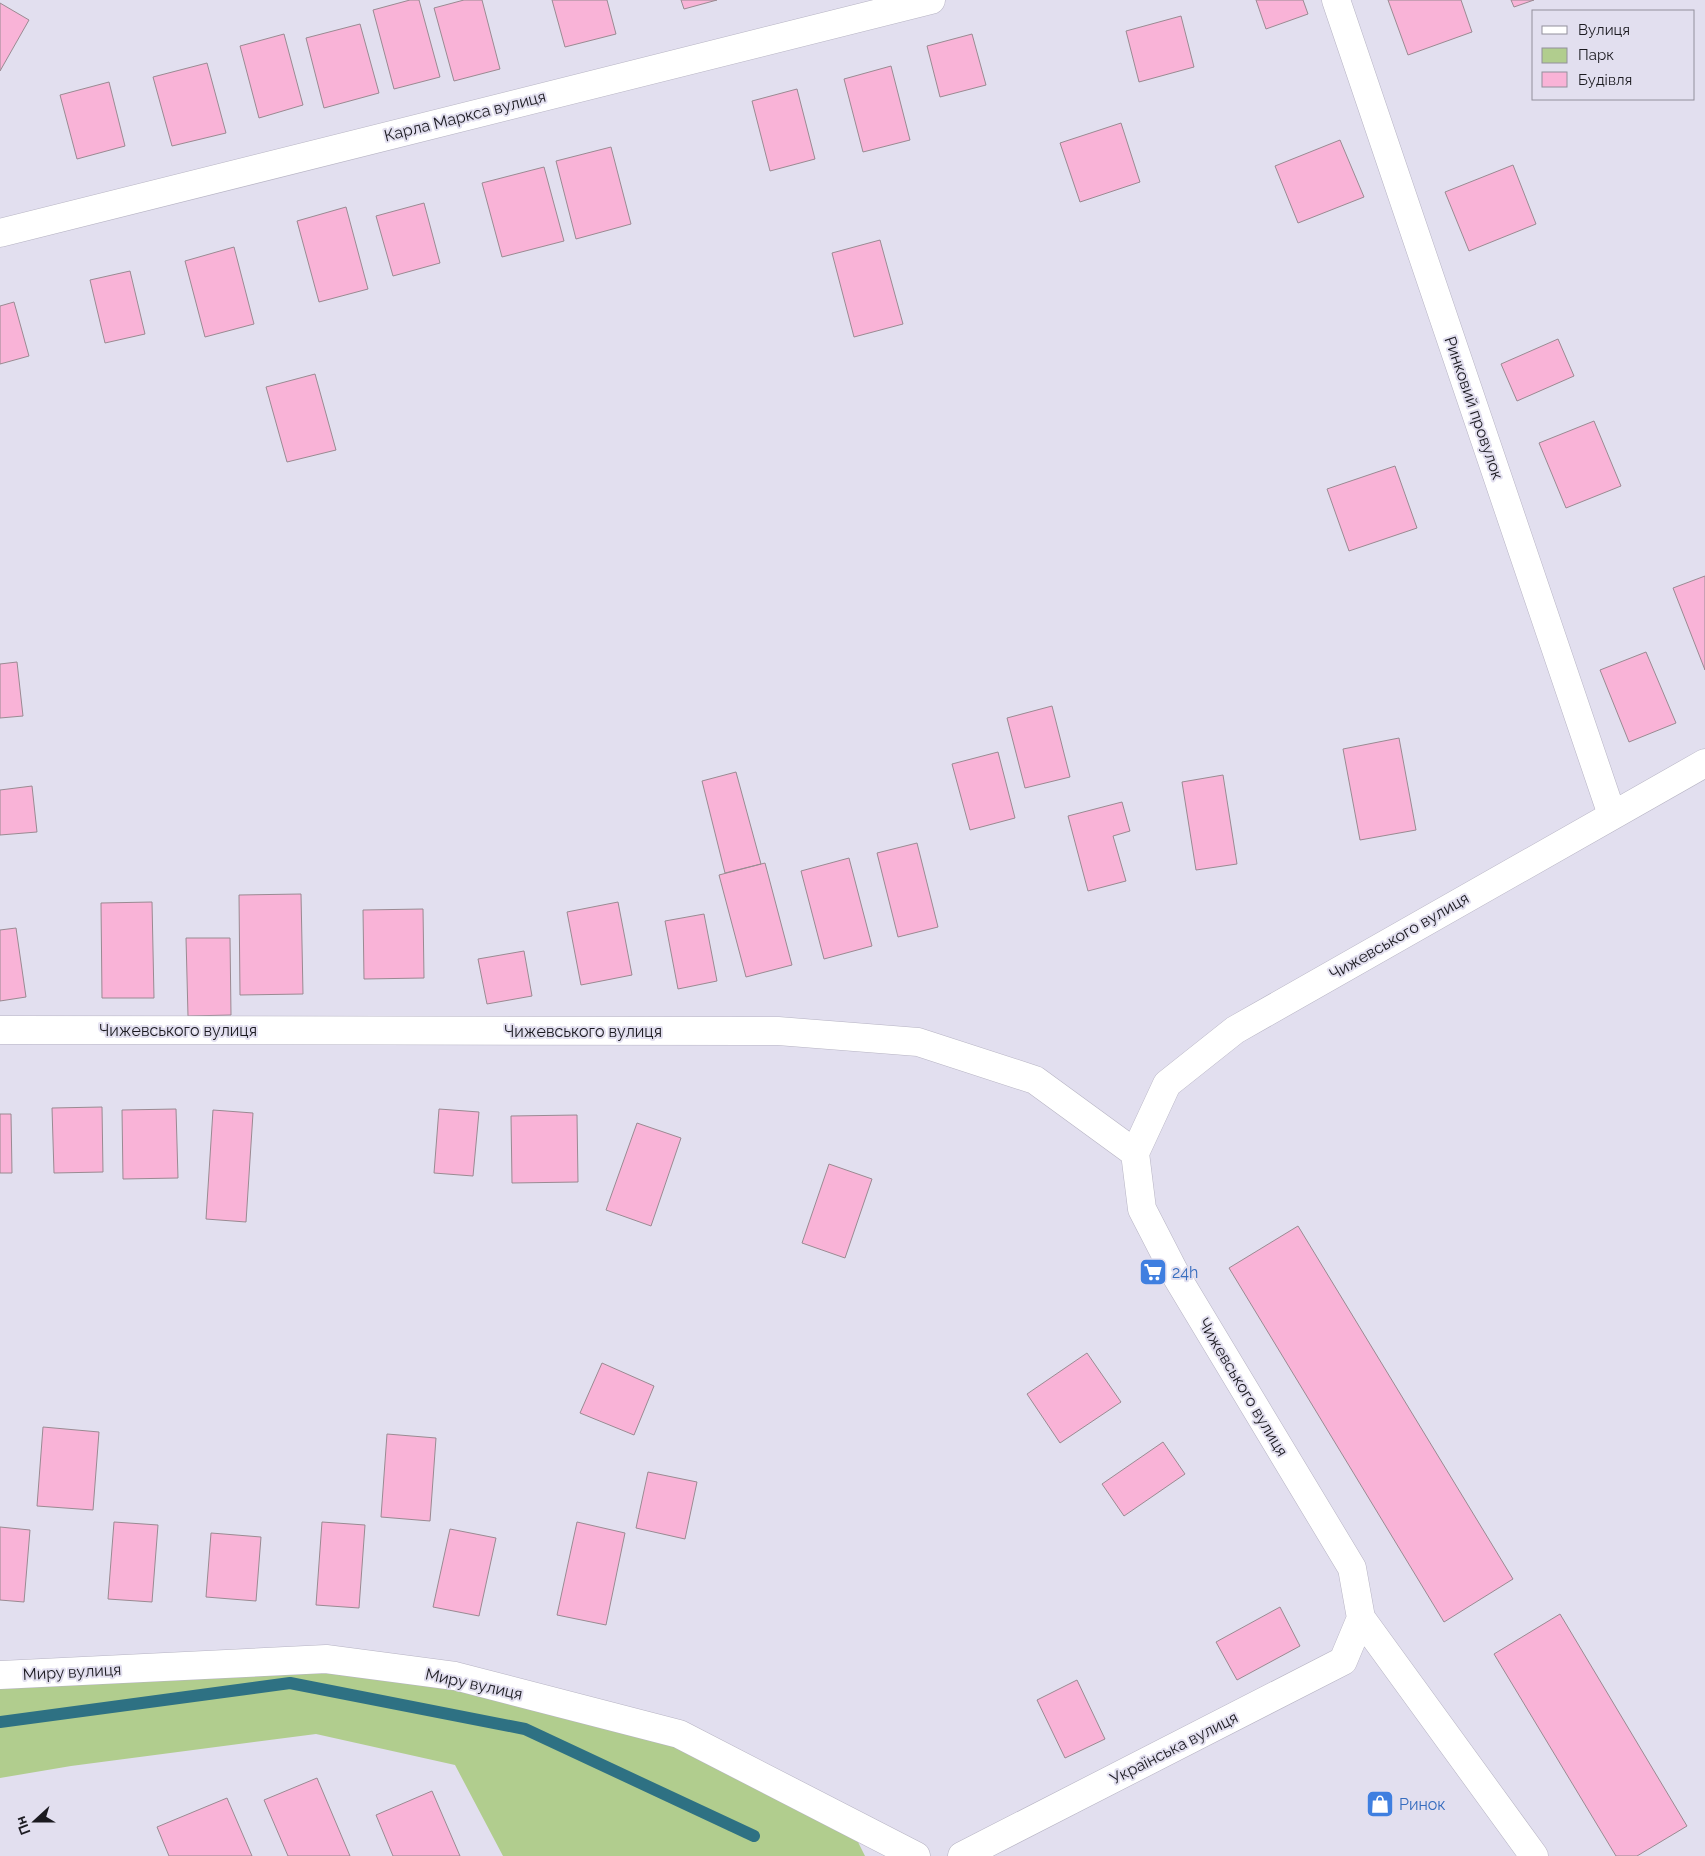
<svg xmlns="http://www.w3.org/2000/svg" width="1705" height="1856" font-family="Raleway,sans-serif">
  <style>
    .green { fill: #b1cd8e }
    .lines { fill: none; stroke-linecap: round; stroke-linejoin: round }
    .stream { stroke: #2e7183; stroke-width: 12 }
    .building { fill: #f9b3d7; stroke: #9a8a92 }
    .minor-casing { stroke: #b6b3c3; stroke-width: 29 }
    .minor { stroke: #fff; stroke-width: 28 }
    .labels { text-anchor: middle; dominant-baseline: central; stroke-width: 4; stroke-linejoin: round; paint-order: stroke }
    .street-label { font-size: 16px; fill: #1b1a20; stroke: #e2dfef }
    .shop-label { font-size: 16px; fill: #366cbe; stroke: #e2dfef; text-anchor: start }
  </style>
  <rect width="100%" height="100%" fill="#e2dfef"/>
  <path class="green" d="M326 1659 679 1734 848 1822 865 1856H503L455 1765 316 1734 71 1766 0 1778V1686Z"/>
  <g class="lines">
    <path class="stream" d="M0 1722 290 1683 525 1729 754 1836"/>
  </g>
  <path class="building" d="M410 0H419L440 77 394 89 373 10Z
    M464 0H482L500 69 454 81 434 8Z
    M552 0H607L616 34 565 47Z
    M681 0H717L684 9Z
    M1256 0H1303L1308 14 1266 29Z
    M1388 0H1461L1472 32 1408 55Z
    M1511 0H1534L1514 7Z
    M0 3 29 20 0 71Z
    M1181 16 1194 67 1139 82 1126 31Z
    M360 24 379 93 324 108 306 38Z
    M284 34 303 105 259 118 240 46Z
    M972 34 986 85 940 97 927 46Z
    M207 63 226 133 172 146 153 77Z
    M891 66 910 140 863 152 844 79Z
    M109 82 125 146 77 159 60 95Z
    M797 89 815 159 770 171 752 101Z
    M1121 123 1140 182 1080 202 1060 143Z
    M1340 140 1364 197 1298 223 1275 166Z
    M611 147 631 224 576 239 556 161Z
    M1513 165 1536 224 1469 251 1445 192Z
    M544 167 564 241 502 257 482 183Z
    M424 203 440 263 393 276 376 216Z
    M346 207 368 289 319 302 297 221Z
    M880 240 903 324 854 337 832 253Z
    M234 247 254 324 205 337 185 261Z
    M130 271 145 334 105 343 90 280Z
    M14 302 29 356 0 364V306Z
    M1558 339 1574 376 1517 401 1501 364Z
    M315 374 336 450 287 462 266 387Z
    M1594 421 1621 486 1566 508 1539 443Z
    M1395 466 1417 528 1349 551 1327 489Z
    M1705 576V670L1673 588Z
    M1646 652 1676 723 1629 742 1600 670Z
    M17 662 23 716 0 718V664Z
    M1052 706 1070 777 1025 788 1007 718Z
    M1399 738 1416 830 1360 840 1343 749Z
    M998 752 1015 818 970 830 952 764Z
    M736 772 761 864 725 873 702 781Z
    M1223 775 1237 864 1196 870 1182 782Z
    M32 786 37 832 0 835V790Z
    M1122 802 1130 831 1113 836 1126 881 1088 891 1068 816Z
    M917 843 938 927 898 937 877 853Z
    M849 858 872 946 824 959 801 871Z
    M765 863 792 965 746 977 719 875Z
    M301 894 303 994 240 995 239 895Z
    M152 902 154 998H102L101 903Z
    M618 902 632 975 581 985 567 912Z
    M423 909 424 978 364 979 363 910Z
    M704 914 717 981 678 989 665 921Z
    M16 928 26 997 0 1001V930Z
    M186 938H230L231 1015 188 1016Z
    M524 951 532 996 487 1004 478 959Z
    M102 1107 103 1172 54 1173 52 1108Z
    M176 1109 178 1178 123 1179 122 1110Z
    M439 1109 479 1112 473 1176 434 1173Z
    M213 1110 253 1113 246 1222 206 1219Z
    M0 1114H11L12 1173H0Z
    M577 1115 578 1182 512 1183 511 1116Z
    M637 1123 681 1138 651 1226 606 1210Z
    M829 1164 872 1179 845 1258 802 1243Z
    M1298 1226 1513 1579 1444 1622 1229 1268Z
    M1087 1353 1121 1402 1060 1443 1027 1394Z
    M602 1363 654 1386 634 1435 580 1413Z
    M43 1427 99 1432 93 1510 37 1506Z
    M387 1434 436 1438 430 1521 381 1517Z
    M1163 1442 1185 1474 1124 1516 1102 1484Z
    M648 1472 697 1482 685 1539 636 1528Z
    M114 1522 158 1525 152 1602 108 1599Z
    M322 1522 365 1525 359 1608 316 1605Z
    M577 1522 625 1533 606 1625 557 1615Z
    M0 1527 30 1530 24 1602 0 1600Z
    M450 1529 496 1538 479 1616 433 1607Z
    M211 1533 261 1537 256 1601 206 1597Z
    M1280 1607 1300 1646 1237 1680 1216 1642Z
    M1560 1614 1687 1826 1637 1856H1616L1494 1654Z
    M1077 1680 1105 1739 1065 1758 1037 1700Z
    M317 1778 350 1856H288L264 1800Z
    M432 1791 460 1856H393L376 1815Z
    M227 1798 252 1856H169L157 1827Z"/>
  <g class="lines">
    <g class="minor-casing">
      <path id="minor" d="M1336 0 1612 815
        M0 233 931 0
        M0 1030 778 1031 918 1042 1035 1080 1135 1153
        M0 1675 326 1659 455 1676 679 1734 916 1856
        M962 1856 1343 1661 1361 1618
        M1534 1856 1361 1618 1352 1568 1178 1279 1142 1209 1135 1153 1167 1084 1235 1030 1705 763"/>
    </g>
    <use href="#minor" class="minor"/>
  </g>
  <defs>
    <g id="supermarket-square" transform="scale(1.4375)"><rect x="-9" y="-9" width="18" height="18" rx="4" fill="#3f7fe0" stroke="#e2dfef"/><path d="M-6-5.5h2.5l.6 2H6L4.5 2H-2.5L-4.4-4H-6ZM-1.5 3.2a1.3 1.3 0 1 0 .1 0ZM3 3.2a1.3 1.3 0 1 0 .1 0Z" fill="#fff"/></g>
    <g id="shop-square" transform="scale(1.4375)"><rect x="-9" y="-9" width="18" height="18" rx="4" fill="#3f7fe0" stroke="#e2dfef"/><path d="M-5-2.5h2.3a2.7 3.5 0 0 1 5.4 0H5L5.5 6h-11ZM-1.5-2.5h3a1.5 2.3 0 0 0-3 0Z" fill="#fff"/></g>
  </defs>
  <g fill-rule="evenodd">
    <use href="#supermarket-square" x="1153" y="1272"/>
    <use href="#shop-square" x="1380" y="1804"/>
  </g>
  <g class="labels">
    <g class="street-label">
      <text transform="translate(465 116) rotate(-14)">Карла Маркса вулиця</text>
      <text transform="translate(1474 408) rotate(71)">Ринковий провулок</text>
      <text transform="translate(1399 936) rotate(-30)">Чижевського вулиця</text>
      <text x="178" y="1030">Чижевського вулиця</text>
      <text x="583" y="1031">Чижевського вулиця</text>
      <text transform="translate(1243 1387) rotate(59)">Чижевського вулиця</text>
      <text transform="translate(72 1672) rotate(-3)">Миру вулиця</text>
      <text transform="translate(474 1684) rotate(12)">Миру вулиця</text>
      <text transform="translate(1174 1748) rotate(-27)">Українська вулиця</text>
    </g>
    <g class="shop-label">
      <text x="1172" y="1272">24h</text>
      <text x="1399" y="1804">Ринок</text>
    </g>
  </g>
  <rect x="1532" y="10" width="162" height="90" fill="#e2dfef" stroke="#92909c"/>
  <rect x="1542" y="26" width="25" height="8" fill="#ffffff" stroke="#92909c"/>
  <text x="1578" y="35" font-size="15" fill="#1b1a20">Вулиця</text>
  <rect x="1542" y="48" width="25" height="15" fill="#b1cd8e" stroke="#92909c"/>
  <text x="1578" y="60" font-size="15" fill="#1b1a20">Парк</text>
  <rect x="1542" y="72" width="25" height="15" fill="#f9b3d7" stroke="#92909c"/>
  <text x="1578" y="85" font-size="15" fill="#1b1a20">Будівля</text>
  <g transform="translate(35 1821) rotate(249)" stroke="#e2dfef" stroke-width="4" paint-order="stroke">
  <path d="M0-4L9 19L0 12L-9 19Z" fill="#1b1a20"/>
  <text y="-8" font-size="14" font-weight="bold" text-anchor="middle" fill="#1b1a20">Пн</text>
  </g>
</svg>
